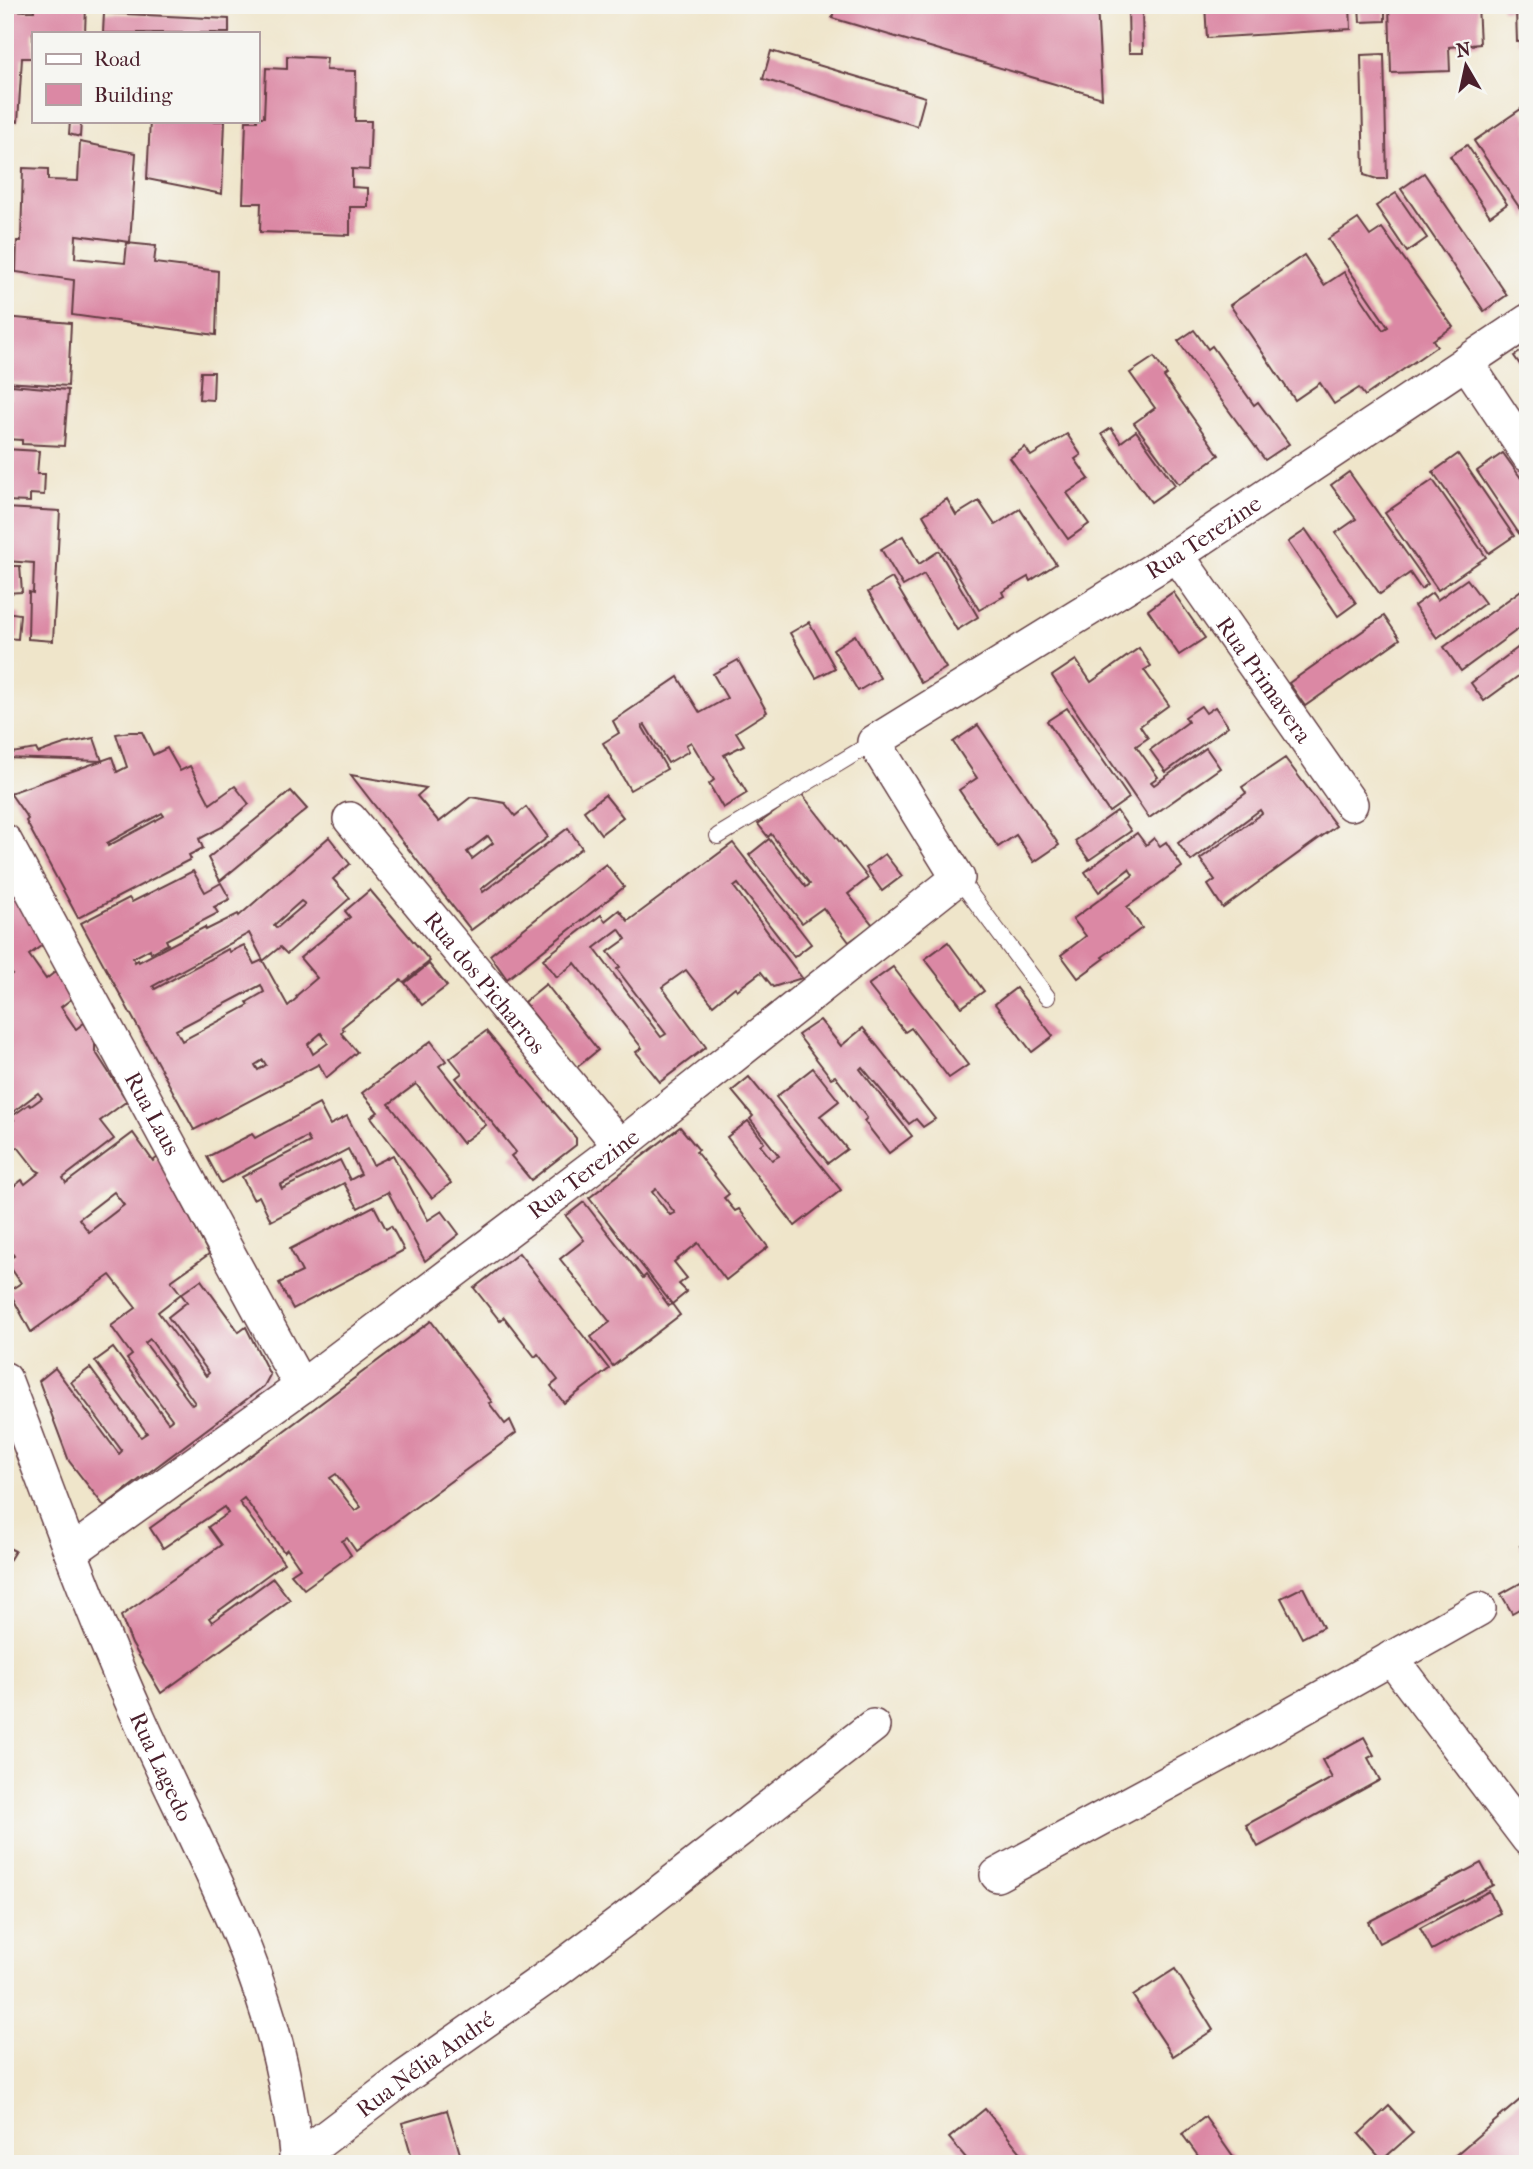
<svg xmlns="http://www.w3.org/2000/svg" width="1533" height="2169" font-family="'IM FELL French Canon',serif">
<rect width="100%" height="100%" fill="#f6f6f2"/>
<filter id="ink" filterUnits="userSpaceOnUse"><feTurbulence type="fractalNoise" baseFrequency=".0143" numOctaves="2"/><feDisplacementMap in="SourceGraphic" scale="14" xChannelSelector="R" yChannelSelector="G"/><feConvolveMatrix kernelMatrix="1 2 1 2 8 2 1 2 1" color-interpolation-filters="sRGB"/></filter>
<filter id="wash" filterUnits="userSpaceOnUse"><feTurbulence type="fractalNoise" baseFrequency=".00686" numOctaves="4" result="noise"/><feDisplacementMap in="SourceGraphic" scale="28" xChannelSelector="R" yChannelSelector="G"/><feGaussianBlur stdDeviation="1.57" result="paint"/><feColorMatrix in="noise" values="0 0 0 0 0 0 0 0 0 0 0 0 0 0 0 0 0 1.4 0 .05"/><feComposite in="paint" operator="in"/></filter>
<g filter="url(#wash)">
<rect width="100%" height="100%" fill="#efe5ca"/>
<g id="blocks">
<g fill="#db88a4" fill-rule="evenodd">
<polygon points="5,5 16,5 15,10 25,11 34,11 34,5 86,5 85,33 33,33 33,58 22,58 18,122 5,118"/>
<polygon points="836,5 887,5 894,7 895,5 1038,5 1061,12 1061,5 1097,5 1102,98 832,18"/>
<polygon points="1205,5 1350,5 1351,29 1207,38"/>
<polygon points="1359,5 1385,5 1385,21 1360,22"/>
<polygon points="1389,5 1478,5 1480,44 1449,47 1450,71 1391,73"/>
<polygon points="1501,5 1528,5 1528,41 1517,42 1516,10 1502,10"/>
<polygon points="1128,8 1142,8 1143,53 1129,53"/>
<polygon points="104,13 229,19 229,33 103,33"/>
<polygon points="771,51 925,97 917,126 763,79"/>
<polygon points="1384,54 1387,179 1377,179 1364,175 1361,55"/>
<polygon points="287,56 327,58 326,70 356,71 355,121 371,121 369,170 352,169 352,187 368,188 368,207 350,207 350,235 260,232 261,203 243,203 246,121 257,121 257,117 264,117 266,68 287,69"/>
<polygon points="1521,109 1528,119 1528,220 1474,141"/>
<polygon points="70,121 81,121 80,137 69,134"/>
<polygon points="150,121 225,121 222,194 147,179"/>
<polygon points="80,142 136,153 130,242 76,235 75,258 125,263 127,243 156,246 154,263 218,271 216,335 72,315 74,280 16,272 17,241 21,241 23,168 48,169 48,180 78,181"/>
<polygon points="1467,145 1507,204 1490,216 1450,156"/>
<polygon points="1424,173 1507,295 1484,311 1401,189"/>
<polygon points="1396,193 1427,238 1407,252 1376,206"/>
<polygon points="1358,219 1370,236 1382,228 1453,327 1433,340 1437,346 1365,396 1359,388 1334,404 1320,383 1295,400 1230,305 1304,255 1324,285 1344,272 1383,330 1388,327 1328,239"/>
<polygon points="5,317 71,323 68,386 5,382"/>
<polygon points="1194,330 1208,349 1212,346 1254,405 1258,402 1289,444 1265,460 1178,341"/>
<polygon points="1528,347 1528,376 1514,356"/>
<polygon points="1154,357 1167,375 1164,377 1219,455 1179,484 1134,423 1155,408 1130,373"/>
<polygon points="201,372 214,372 213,400 199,399"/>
<polygon points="11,385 68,390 64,446 22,444 22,440 5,439 5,399 10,399"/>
<polygon points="1111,428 1121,442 1136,431 1175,485 1151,502 1102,434"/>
<polygon points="1067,434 1081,455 1075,459 1089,479 1067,493 1089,524 1068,539 1010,458 1025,447 1031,456"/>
<polygon points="5,449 39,451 37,474 45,474 44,495 30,494 30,502 5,501"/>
<polygon points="1503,453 1528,488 1528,530 1520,535 1477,471"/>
<polygon points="1458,454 1514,536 1489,553 1433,472"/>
<polygon points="1349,472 1428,584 1421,589 1410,573 1380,594 1336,533 1356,519 1331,485"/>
<polygon points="1433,480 1486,557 1438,590 1385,513"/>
<polygon points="947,499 956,515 979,501 995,525 1020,509 1056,564 1030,581 1028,577 1002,592 1004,596 979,610 923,515"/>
<polygon points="5,508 60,511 53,641 28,639 29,592 33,593 34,563 5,561"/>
<polygon points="1306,530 1356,603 1338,616 1288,542"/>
<polygon points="903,536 919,564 939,551 978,617 957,630 924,574 903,586 881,549"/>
<polygon points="5,566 20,566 22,592 5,593"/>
<polygon points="892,578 946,668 921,683 868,592"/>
<polygon points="1467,579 1485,603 1437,638 1414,606 1432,593 1437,600"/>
<polygon points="1528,585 1528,622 1461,671 1444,647"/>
<polygon points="1173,592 1205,638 1179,655 1148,610"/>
<polygon points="5,612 20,614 18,639 5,638"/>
<polygon points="1384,616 1400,639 1305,706 1289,683"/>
<polygon points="809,622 835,668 816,678 790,633"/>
<polygon points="855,635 880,678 858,691 833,649"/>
<polygon points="1528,640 1528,669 1484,701 1471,683"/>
<polygon points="1139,648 1151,666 1144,670 1169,705 1140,726 1148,738 1136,746 1158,777 1151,782 1154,785 1206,748 1220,768 1149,818 1052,676 1076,660 1091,682"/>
<polygon points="738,660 767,712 736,732 744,745 724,755 747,793 723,808 709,784 714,780 691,742 686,745 689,751 668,763 645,725 642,726 667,769 630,790 603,743 619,733 613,721 678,677 700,713 727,698 713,674"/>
<polygon points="1201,706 1206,713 1215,707 1228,726 1166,772 1150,750 1188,722 1185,717"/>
<polygon points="1067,708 1129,798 1109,812 1047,721"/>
<polygon points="978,725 1059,845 1034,862 1016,835 998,847 959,790 977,778 953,742"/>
<path d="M130 732H142L153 755 167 748 180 771 190 766 210 804 235 786 249 804 222 827 199 839 203 848 189 855 191 859 78 918 26 821 28 819 10 793 112 757 117 772 127 767 116 734ZM162 813 164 816 108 846 107 843Z"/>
<polygon points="94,738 102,761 5,758 5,754 36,749 38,753 64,744"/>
<polygon points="1285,758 1336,826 1223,908 1208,885 1215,880 1200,859 1262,813 1260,810 1191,861 1178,843 1246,793 1242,787"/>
<path d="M351 775 426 788 417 796 439 822 471 797 505 803 515 816 526 807 548 837 481 889 483 892 568 828 582 848 471 930ZM488 836 493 843 472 859 467 852Z"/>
<polygon points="291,791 307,809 220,881 208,858"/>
<polygon points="801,793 868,878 848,894 873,925 849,942 823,908 802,923 749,855 769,839 806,887 810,884 771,834 768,837 758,824"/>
<polygon points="605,795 623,817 601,834 584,811"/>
<polygon points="1117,811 1131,831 1089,860 1075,841"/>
<polygon points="1137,833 1146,845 1154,838 1160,846 1166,842 1182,867 1127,907 1142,928 1102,957 1104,959 1078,978 1061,955 1086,936 1073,919 1133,875 1129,869 1099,892 1085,872"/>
<path d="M329 837 350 864 333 879 350 898 287 954 280 947 263 961 288 1006 297 998 296 996 317 978 300 958 350 917 345 911 370 890 430 961 404 982 401 980 342 1027 344 1030 341 1033 357 1052 326 1078 319 1064 194 1130 81 923 129 898 132 902 193 871 205 892 221 883 230 899 214 907 218 913 166 940 168 944 151 953 150 949 133 958 135 962 138 960 139 962 205 927 206 930 238 914 239 916ZM301 901 305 904 277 928 274 925ZM249 933 263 960 254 964 244 945 230 952 228 949 155 989 153 986ZM261 985 264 992 247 1002 249 1005 182 1041 176 1030ZM321 1033 328 1043 313 1054 308 1044ZM263 1060 266 1065 258 1070 255 1065Z"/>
<path d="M733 843 811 944 794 957 738 884 734 887 802 978 773 987 761 972 737 990 735 987 713 1005 686 970 662 987 706 1047 660 1082 636 1052 642 1048 575 963 557 977 543 959 601 915 605 921 619 910 628 921ZM619 929 626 939 608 952 620 967 617 969 666 1034 661 1037 594 948Z"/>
<polygon points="885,854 902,876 882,891 866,868"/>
<polygon points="606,864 624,887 507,979 490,955"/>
<path d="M5 873 45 943 29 955 46 979 59 969 74 997 61 1007 76 1029 84 1023 95 1039V1051L127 1101 100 1121 114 1139 63 1178 66 1183 133 1133 153 1161 158 1157 209 1254 171 1281 181 1294 201 1280 239 1332 246 1327 270 1375 264 1386 255 1393 104 1506 69 1461 39 1381 55 1368 119 1454 122 1451 71 1382 90 1368 141 1437 147 1433 95 1361 113 1348 168 1422 172 1419 127 1359 132 1355 111 1326 136 1308 110 1275 31 1332 9 1291 21 1283 6 1261 14 1256 7 1245 5 1246V1193L22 1180 25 1184 40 1172 36 1170 18 1147 11 1152 7 1147 5 1149V1127L14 1120 11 1117 29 1104 31 1106 42 1098 38 1093 5 1118V978L12 974 9 970 5 973ZM114 1192 124 1205 89 1232 79 1219ZM181 1294 187 1302 168 1317 209 1373 206 1376 158 1312ZM150 1339 195 1403 192 1405 145 1343Z"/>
<polygon points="948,942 984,991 962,1007 925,959"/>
<polygon points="429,964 447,986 422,1005 405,983"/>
<polygon points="893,967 968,1065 949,1078 911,1028 905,1032 868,985"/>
<polygon points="546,984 598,1050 576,1068 524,1002"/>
<polygon points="1016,988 1053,1036 1032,1052 995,1004"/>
<polygon points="820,1020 841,1046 863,1028 935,1119 923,1127 916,1119 909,1124 862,1067 860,1069 912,1136 889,1153 864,1121 867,1118 835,1076 831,1078 798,1035"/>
<polygon points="486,1031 576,1138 576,1145 531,1180 511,1156 516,1152 456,1078 462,1073 450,1058"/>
<polygon points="431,1041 446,1061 439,1066 486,1125 462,1143 416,1084 389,1104 451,1183 432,1198 371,1117 378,1112 362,1093"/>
<polygon points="813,1068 839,1101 820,1116 847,1149 828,1163 776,1097"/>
<polygon points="749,1077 841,1190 795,1226 727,1137 748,1121 764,1142 760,1145 772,1160 779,1156 750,1119 753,1116 732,1091"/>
<path d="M319 1104 330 1125 347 1116 373 1165 393 1155 428 1220 442 1211 459 1234 425 1261 388 1192 358 1208 344 1183 271 1221 259 1196 253 1199 242 1177 310 1142 307 1137 221 1183 207 1157 252 1134 255 1138ZM348 1149 361 1174 350 1180 340 1160 282 1189 280 1185Z"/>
<path d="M680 1127 699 1150 696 1152 729 1194 724 1198 735 1211 739 1209 768 1247 726 1280 698 1243 674 1262 687 1278 679 1284 687 1292 672 1304 589 1198ZM656 1189 675 1213 670 1215 652 1192Z"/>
<polygon points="584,1202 643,1278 646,1275 669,1306 672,1304 680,1315 613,1366 591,1337 610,1322 560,1259 584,1240 566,1216"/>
<polygon points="374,1206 386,1229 391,1226 404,1250 293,1309 279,1283 302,1272 290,1249"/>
<polygon points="519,1253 609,1369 564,1403 551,1386 558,1380 538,1354 535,1357 504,1317 500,1321 474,1288"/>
<path d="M431 1321 492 1402 489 1403 505 1424 510 1420 516 1433 356 1551 347 1538 342 1541 351 1555 304 1589 291 1574 300 1568 287 1549 284 1552 244 1498 239 1502 284 1563 209 1618 212 1622 273 1578 290 1600 161 1693 132 1644 121 1616 221 1545 208 1527 228 1513 224 1507 163 1548 150 1528 245 1460ZM336 1474 361 1507 355 1511 330 1478Z"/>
<polygon points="1528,1542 1528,1559 1520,1546"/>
<polygon points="5,1546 15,1551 5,1567"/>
<polygon points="1528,1579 1528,1604 1512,1613 1501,1594"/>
<polygon points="1303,1587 1323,1627 1302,1638 1281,1598"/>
<polygon points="1364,1737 1374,1755 1368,1758 1380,1780 1258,1847 1246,1825 1332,1778 1322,1760"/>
<polygon points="1481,1863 1493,1885 1379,1943 1368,1922"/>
<polygon points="1489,1891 1500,1913 1432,1950 1420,1928"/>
<polygon points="1175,1969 1213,2030 1173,2056 1133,1996"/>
<polygon points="1528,2093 1528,2164 1445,2164"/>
<polygon points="1389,2106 1413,2133 1382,2160 1359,2134"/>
<polygon points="985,2109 1027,2160 1022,2164 971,2164 949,2138"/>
<polygon points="447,2110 461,2157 435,2164 414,2164 402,2123"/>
<polygon points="1205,2117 1238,2164 1204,2164 1182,2134"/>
</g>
</g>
</g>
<g filter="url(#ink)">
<use href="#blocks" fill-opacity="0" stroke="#633d43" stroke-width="2"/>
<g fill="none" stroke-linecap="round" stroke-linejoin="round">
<defs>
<g id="service">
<polyline points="718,836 874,742"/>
<polyline points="958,878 1047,997"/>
</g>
<g id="minor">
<polyline points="1466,362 1528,455"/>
<path id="s1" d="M1177 555 1351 804"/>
<path id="s2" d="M350 819 620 1146"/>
<path id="s3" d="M5 841 301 1387"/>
<path id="s4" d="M5 1379C48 1491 88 1604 137 1714 193 1841 266 1961 288 2101 291 2121 297 2143 296 2164"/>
<path id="s5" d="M71 1552 301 1387 620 1146 958 878 874 742 1177 555 1528 321"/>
<polyline points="1391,1658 1528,1839"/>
<polyline points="997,1875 1234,1747 1479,1609"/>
<path id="s6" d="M296 2160 405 2077 556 1971 624 1920 873 1726"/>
</g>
</defs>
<use href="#service" stroke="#633d43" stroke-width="18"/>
<use href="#minor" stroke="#633d43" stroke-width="36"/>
<use href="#service" stroke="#fff" stroke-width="16"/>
<use href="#minor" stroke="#fff" stroke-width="33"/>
</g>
</g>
<g text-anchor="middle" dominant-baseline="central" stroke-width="6" stroke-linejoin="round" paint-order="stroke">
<g font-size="23" fill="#4a1f2b" stroke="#f6f6f2">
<text stroke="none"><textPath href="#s5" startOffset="1662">Rua Terezine</textPath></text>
<text stroke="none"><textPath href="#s1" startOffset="152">Rua Primavera</textPath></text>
<text stroke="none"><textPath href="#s2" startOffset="212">Rua dos Picharros</textPath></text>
<text stroke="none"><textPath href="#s3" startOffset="310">Rua Laus</textPath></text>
<text stroke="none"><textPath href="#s5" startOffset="637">Rua Terezine</textPath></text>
<text stroke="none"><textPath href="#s4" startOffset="418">Rua Lagedo</textPath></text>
<text stroke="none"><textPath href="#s6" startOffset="161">Rua Nélia André</textPath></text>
</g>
</g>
<rect width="1533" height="2169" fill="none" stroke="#f6f6f2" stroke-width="28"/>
<rect x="32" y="32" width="228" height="91" fill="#f6f6f2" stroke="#b1a0a2" stroke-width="2"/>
<rect x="46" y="54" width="35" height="10" fill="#ffffff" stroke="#b1a0a2" stroke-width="2"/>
<text x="94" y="66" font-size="21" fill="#4a1f2b">Road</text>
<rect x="46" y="84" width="35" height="21" fill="#db88a4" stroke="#b1a0a2" stroke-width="2"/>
<text x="94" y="102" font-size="21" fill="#4a1f2b">Building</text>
<g transform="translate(1466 66) rotate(351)" stroke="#f6f6f2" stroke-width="5" paint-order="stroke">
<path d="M0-5L12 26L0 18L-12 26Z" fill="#4a1f2b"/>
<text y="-10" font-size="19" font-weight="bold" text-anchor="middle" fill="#4a1f2b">N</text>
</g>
</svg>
